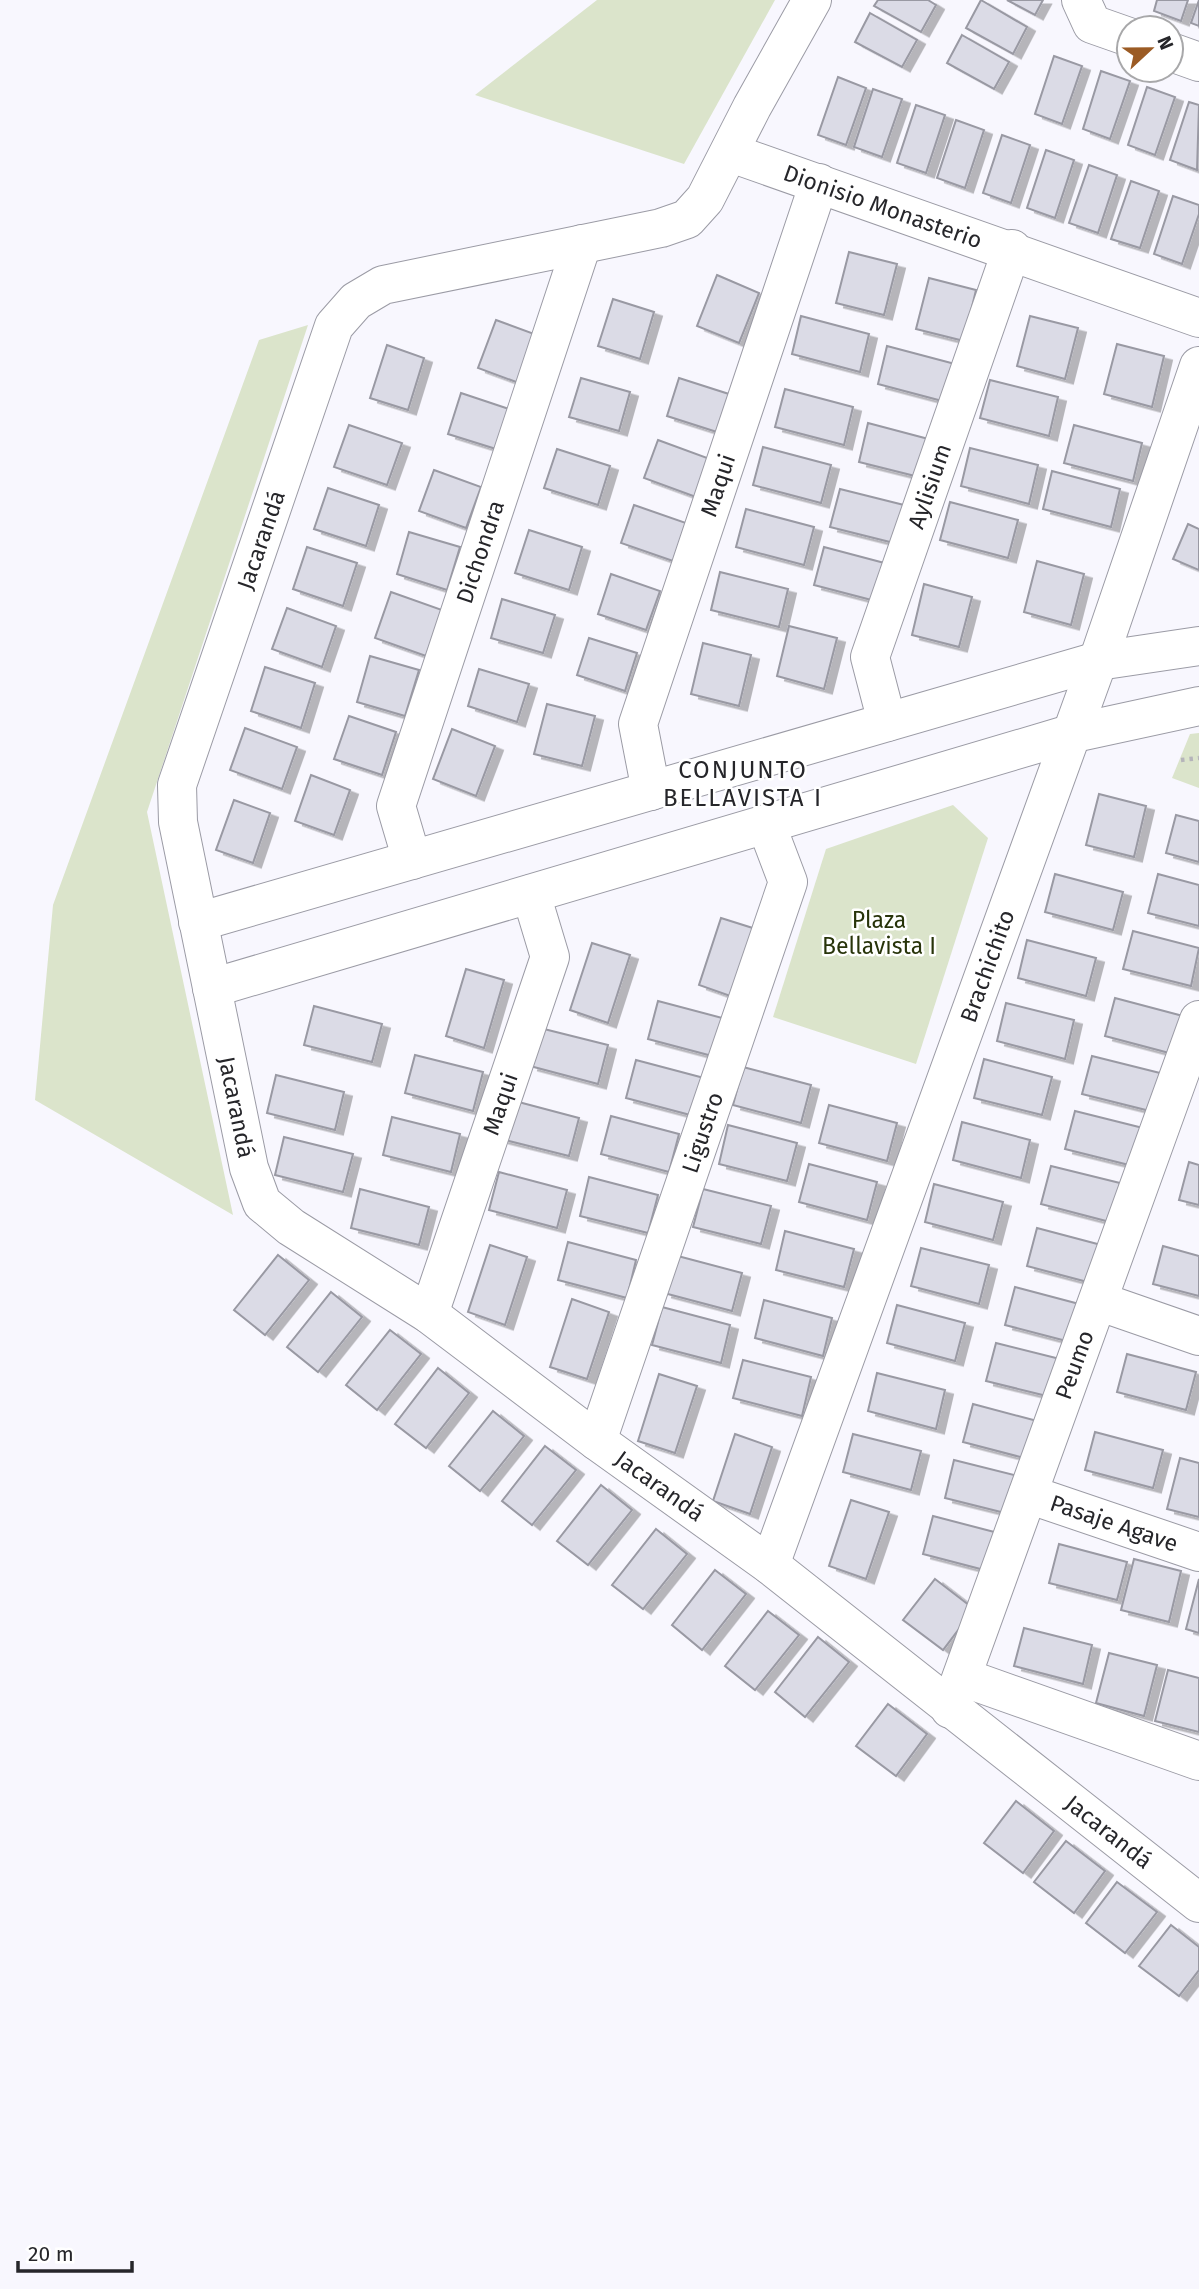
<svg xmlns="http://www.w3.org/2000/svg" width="1199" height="2289" font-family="'Fira Sans',sans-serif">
<defs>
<filter id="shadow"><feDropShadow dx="8" dy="4.5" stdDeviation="0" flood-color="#0004"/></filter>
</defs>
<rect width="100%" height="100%" fill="#f8f7fe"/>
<g fill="#dbe4cb">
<polygon points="597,0 775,0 684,164 475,95"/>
<polygon points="308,325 147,812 233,1215 35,1100 53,905 259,340"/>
<polygon points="1199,733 1199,788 1172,778 1190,734"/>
<polygon points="953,805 988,838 916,1064 773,1017 826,849"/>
</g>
<g fill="#dbdbe6" stroke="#9999a3" stroke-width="2" filter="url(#shadow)">
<polygon points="878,0 928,0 936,5 921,32 874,6"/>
<polygon points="981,0 1027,27 1013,54 966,28"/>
<polygon points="1007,0 1043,0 1035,15"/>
<polygon points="1157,0 1188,0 1181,21 1154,11"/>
<polygon points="1199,0 1199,26 1191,23"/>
<polygon points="870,13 917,40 902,67 855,42"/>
<polygon points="962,35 1009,62 994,89 947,63"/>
<polygon points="1054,56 1082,66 1062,124 1035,114"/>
<polygon points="1101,71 1130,81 1110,139 1083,129"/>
<polygon points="838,77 866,88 846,145 818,135"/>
<polygon points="1147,87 1175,97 1155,155 1128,145"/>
<polygon points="873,89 902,99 882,157 854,147"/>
<polygon points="1189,102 1199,105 1197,170 1170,160"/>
<polygon points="916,105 945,115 926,173 897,163"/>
<polygon points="956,120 984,130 965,188 937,178"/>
<polygon points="1002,135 1030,145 1011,203 983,193"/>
<polygon points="1046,150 1074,160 1055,218 1027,208"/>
<polygon points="1089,165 1117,175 1098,233 1069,223"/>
<polygon points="1131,181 1159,191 1140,248 1111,239"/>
<polygon points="1173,196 1199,205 1199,214 1182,264 1154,254"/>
<polygon points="849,252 897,264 884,315 836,303"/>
<polygon points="717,275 759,293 739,343 697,326"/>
<polygon points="929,278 976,290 964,341 916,329"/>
<polygon points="613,299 654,312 640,359 598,346"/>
<polygon points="801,316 869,334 860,372 792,354"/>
<polygon points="1030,316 1078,328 1065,379 1017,366"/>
<polygon points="496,320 537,335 519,383 478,368"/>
<polygon points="1117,344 1164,356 1152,407 1104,394"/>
<polygon points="387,345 424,358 408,410 370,398"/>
<polygon points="887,346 955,364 946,402 878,384"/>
<polygon points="581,378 630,392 619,431 569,417"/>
<polygon points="679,378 732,395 720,433 667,416"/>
<polygon points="990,380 1058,397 1049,436 980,418"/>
<polygon points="785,389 853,407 844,445 775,427"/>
<polygon points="461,393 509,409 496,449 448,434"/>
<polygon points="868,423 936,441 927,479 859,462"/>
<polygon points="349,425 402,443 387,485 334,467"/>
<polygon points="1074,425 1142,443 1133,481 1064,463"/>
<polygon points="658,440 710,459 696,497 644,478"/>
<polygon points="763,447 831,465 821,503 753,485"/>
<polygon points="970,448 1038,465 1029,504 961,486"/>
<polygon points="557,449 610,466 598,505 544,488"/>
<polygon points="434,470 481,487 466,528 419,511"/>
<polygon points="1052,471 1120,489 1111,527 1043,509"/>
<polygon points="328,488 379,505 366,546 314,529"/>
<polygon points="840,489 908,506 898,544 830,527"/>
<polygon points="950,502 1018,520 1008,558 940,540"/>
<polygon points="634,505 686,523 673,561 621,543"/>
<polygon points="746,509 814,527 804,565 736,547"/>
<polygon points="1188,524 1199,529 1199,570 1173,559"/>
<polygon points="529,530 582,547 569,590 515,573"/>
<polygon points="409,532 460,547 447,590 397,574"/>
<polygon points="307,547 357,563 343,606 293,589"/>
<polygon points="824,547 892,565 883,603 814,585"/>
<polygon points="1037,561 1084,574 1071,625 1024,612"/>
<polygon points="720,572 788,589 779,627 711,610"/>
<polygon points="611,574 660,591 646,630 598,614"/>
<polygon points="924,584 972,597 959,647 912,635"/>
<polygon points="391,592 442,610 426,656 375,638"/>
<polygon points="502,599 555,615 543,653 491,638"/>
<polygon points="287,608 336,626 322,667 272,649"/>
<polygon points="789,626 837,638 824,689 777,676"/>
<polygon points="589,638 637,653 625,691 577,675"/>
<polygon points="703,643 751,655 739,706 691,694"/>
<polygon points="370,656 419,670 405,716 357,702"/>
<polygon points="265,667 315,683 301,728 251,711"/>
<polygon points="479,669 529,684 517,722 468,706"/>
<polygon points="547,704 595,716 582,766 534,754"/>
<polygon points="349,716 396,732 382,775 334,759"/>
<polygon points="245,728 297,747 282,789 230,770"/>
<polygon points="452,729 495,746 476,796 433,779"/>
<polygon points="311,775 350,790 334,835 295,821"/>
<polygon points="1099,794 1146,806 1134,857 1086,845"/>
<polygon points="234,800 270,813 253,863 216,850"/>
<polygon points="1176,815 1199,821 1199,862 1166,853"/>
<polygon points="1055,874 1123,892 1113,930 1045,912"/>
<polygon points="1158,874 1199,885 1199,926 1148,913"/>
<polygon points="721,918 759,930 736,998 699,985"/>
<polygon points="1133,931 1199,948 1191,986 1123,969"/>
<polygon points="1027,940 1096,958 1086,996 1018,978"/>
<polygon points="592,943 630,955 608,1023 570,1010"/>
<polygon points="466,969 504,980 484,1048 446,1036"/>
<polygon points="1115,998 1183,1016 1173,1054 1105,1036"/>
<polygon points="658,1001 726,1019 716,1057 648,1039"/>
<polygon points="1006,1003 1074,1020 1065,1059 997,1041"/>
<polygon points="314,1006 382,1024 372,1062 304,1045"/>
<polygon points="540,1028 608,1045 598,1084 530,1066"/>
<polygon points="415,1055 483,1072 473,1111 405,1093"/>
<polygon points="1092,1056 1160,1073 1150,1111 1082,1094"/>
<polygon points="984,1059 1052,1077 1042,1115 974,1098"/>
<polygon points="636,1060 704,1078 694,1116 626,1098"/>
<polygon points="743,1067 811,1085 801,1123 733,1105"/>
<polygon points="276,1075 344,1092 335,1130 267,1113"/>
<polygon points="511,1100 579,1118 569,1156 501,1139"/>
<polygon points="829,1105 897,1123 887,1161 819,1143"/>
<polygon points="1075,1111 1143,1128 1133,1166 1065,1149"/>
<polygon points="611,1116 679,1134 669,1172 601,1154"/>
<polygon points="392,1117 460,1134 451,1172 383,1155"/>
<polygon points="962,1122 1030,1140 1021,1178 953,1160"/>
<polygon points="728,1125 797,1143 787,1181 719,1164"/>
<polygon points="284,1137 353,1154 343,1192 275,1175"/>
<polygon points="1189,1162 1199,1165 1199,1205 1179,1200"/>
<polygon points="809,1164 877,1182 867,1220 799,1202"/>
<polygon points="1051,1166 1120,1183 1110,1222 1041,1204"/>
<polygon points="499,1172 567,1190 557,1228 489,1210"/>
<polygon points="589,1177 658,1195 648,1233 580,1216"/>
<polygon points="934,1184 1003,1202 993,1240 925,1222"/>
<polygon points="360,1189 429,1207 419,1245 351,1228"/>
<polygon points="703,1189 771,1206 761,1244 693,1227"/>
<polygon points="1037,1228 1105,1246 1095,1284 1027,1266"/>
<polygon points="785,1231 854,1249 844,1287 776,1270"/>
<polygon points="568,1242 636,1260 627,1298 558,1280"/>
<polygon points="490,1245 527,1257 505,1325 468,1312"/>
<polygon points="1163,1246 1199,1256 1199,1296 1153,1284"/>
<polygon points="921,1248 989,1265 979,1304 911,1286"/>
<polygon points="278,1255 309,1280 265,1335 234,1310"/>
<polygon points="674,1255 742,1273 732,1311 664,1293"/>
<polygon points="1015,1287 1083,1305 1074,1343 1005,1325"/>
<polygon points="331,1292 362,1317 318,1372 287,1347"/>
<polygon points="572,1299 609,1312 587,1379 550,1367"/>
<polygon points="764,1300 832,1318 823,1356 755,1338"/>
<polygon points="897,1305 965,1323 955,1361 887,1343"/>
<polygon points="662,1307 730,1325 721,1363 652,1345"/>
<polygon points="390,1330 421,1354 377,1410 346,1385"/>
<polygon points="996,1343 1064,1360 1055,1398 986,1381"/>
<polygon points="1127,1354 1196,1372 1186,1410 1117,1392"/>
<polygon points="743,1360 811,1377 802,1416 733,1398"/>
<polygon points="438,1368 469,1393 426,1448 395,1424"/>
<polygon points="877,1373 945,1390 936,1429 868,1411"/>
<polygon points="659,1374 697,1386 675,1453 638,1441"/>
<polygon points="973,1404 1041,1422 1032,1460 963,1442"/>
<polygon points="493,1411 524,1436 480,1491 449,1466"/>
<polygon points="1095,1432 1163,1450 1153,1488 1085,1470"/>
<polygon points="735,1434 772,1447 750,1514 713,1501"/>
<polygon points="853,1434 921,1451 911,1490 843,1472"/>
<polygon points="545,1446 576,1470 532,1525 502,1501"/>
<polygon points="1180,1458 1199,1463 1199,1517 1167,1509"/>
<polygon points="954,1460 1022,1477 1013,1515 945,1498"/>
<polygon points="601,1485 632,1510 588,1565 557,1541"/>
<polygon points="851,1500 889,1512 866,1579 829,1566"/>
<polygon points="933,1516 1002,1534 992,1572 923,1554"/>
<polygon points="656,1529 687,1554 643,1609 612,1585"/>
<polygon points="1059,1544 1127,1562 1117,1600 1049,1583"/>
<polygon points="1134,1559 1181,1571 1169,1622 1121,1610"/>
<polygon points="715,1570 746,1594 702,1650 672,1625"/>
<polygon points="935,1579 974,1609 943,1650 903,1620"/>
<polygon points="1199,1579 1199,1633 1186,1629"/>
<polygon points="768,1611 799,1635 755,1690 725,1666"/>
<polygon points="1024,1628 1092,1645 1083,1684 1014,1666"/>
<polygon points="818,1637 849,1662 805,1717 775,1692"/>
<polygon points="1109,1653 1157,1665 1144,1716 1096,1703"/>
<polygon points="1168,1670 1199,1678 1199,1732 1155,1721"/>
<polygon points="888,1704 927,1734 896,1776 856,1746"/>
<polygon points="1016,1801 1054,1831 1023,1873 984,1843"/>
<polygon points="1066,1841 1105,1871 1074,1913 1034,1882"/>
<polygon points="1117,1882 1157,1912 1125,1953 1086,1923"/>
<polygon points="1171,1925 1199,1947 1199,1970 1179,1996 1139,1966"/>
</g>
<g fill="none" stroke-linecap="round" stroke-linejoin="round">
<defs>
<g id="minor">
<path id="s1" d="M812 0 752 107 705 199 687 219 661 228 383 285 356 301 334 326 177 785 178 822 249 1168 262 1203 291 1227 429 1314 597 1441 770 1565 1199 1903"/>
<polyline points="1081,0 1092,24 1129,37"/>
<polyline points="1171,52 1199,62"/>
<path id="s2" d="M731 153 1199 318"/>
<path id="s3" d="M887 722 870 657 1012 249"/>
<path id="s4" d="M651 791 638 724 819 183"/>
<path id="s5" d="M412 860 396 806 582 244"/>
<polyline points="198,922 1098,661 1199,646"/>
<polyline points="212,988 1070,734 1199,706"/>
<polyline points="1098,1301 1199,1336"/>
<path id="s6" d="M429 1314 550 957 531 894"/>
<path id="s7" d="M597 1441 788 882 766 824"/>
<path id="s8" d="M1028 1494 1199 1552"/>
<path id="s9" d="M770 1565 1098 661 1199 366"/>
<polyline points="962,1677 1199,1761"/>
<path id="s10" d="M950 1709 1199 1020"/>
</g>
</defs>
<use href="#minor" stroke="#9b9ba5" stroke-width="40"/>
<polyline stroke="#b5b4ba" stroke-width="4.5" stroke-dasharray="3.5 5" stroke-linecap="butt" points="1181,760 1199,758"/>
<use href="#minor" stroke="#fff" stroke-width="38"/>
</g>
<g text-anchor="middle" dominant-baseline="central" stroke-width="5" stroke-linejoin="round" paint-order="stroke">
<g font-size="23" fill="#26262a" stroke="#fff">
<text stroke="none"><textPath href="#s2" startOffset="161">Dionisio Monasterio</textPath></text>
<text stroke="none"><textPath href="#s3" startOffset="248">Aylisium</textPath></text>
<text stroke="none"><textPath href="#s4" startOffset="320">Maqui</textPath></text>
<text transform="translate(261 540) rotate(-71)">Jacarandá</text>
<text stroke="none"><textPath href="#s5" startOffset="324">Dichondra</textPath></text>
<text stroke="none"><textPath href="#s9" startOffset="637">Brachichito</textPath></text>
<text stroke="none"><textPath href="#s6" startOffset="222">Maqui</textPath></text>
<text stroke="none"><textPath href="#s1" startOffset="1442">Jacarandá</textPath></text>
<text stroke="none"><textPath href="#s7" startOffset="326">Ligustro</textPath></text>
<text stroke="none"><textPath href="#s10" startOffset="366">Peumo</textPath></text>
<text stroke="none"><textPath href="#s1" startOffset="2030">Jacarandá</textPath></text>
<text stroke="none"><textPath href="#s8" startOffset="91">Pasaje Agave</textPath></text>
<text stroke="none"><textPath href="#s1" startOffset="2597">Jacarandá</textPath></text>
</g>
<g font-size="23" fill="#28340a" stroke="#fff">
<text x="879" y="920">Plaza<tspan x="879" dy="26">Bellavista I</tspan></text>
</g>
<g font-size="24" letter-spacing="2" fill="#26262a" stroke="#fff">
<text x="743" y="770">CONJUNTO<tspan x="743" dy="28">BELLAVISTA I</tspan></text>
</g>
</g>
<g transform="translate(1150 49) rotate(68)"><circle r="33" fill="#ffffff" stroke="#a8a8aa" stroke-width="2"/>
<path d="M0-5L12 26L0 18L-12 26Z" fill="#9b5b24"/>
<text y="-10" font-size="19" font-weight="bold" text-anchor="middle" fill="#26262a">N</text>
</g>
<path d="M18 2261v10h114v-10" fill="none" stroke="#26262a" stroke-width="3.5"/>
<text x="28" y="2261" font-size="21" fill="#26262a" stroke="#ffffff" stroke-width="5" paint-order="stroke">20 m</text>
</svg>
